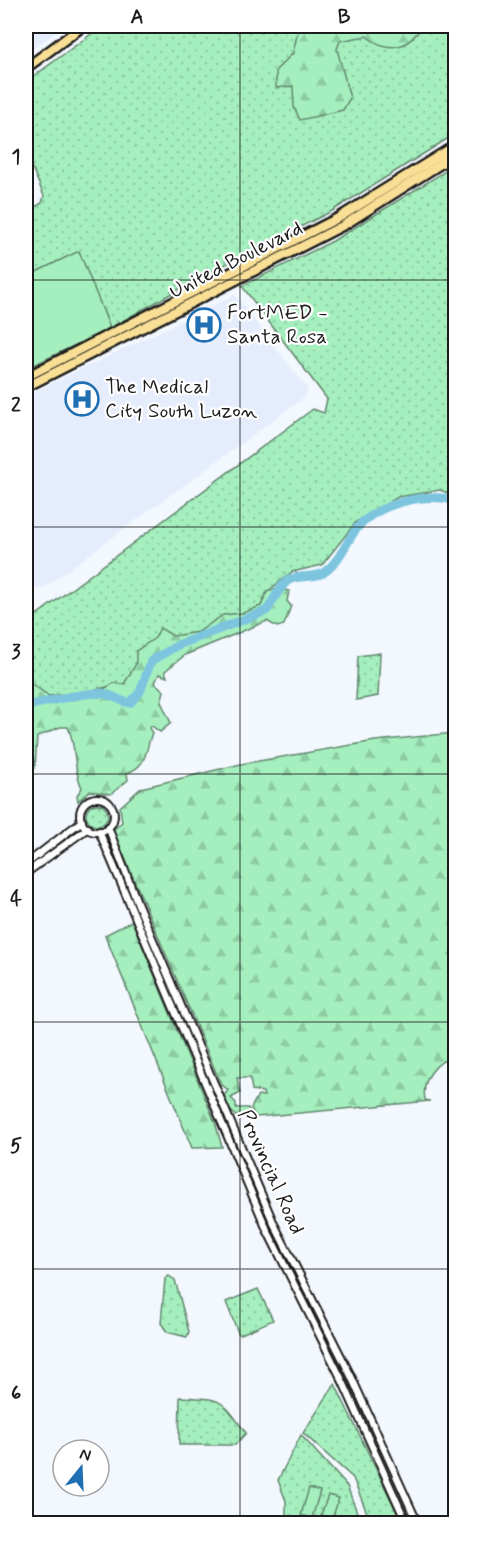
<svg xmlns="http://www.w3.org/2000/svg" width="481" height="1549" font-family="Mynerve,sans-serif">
<defs>
<pattern id="green-dots" width="8" height="8" patternUnits="userSpaceOnUse" patternTransform="scale(1.5)"><rect width="8" height="8" fill="#a5efbe"/><path d="M2 2h.1M6 6h.1" fill="none" stroke="#8dcca3" stroke-width="1.8" stroke-linecap="round"/></pattern>
<pattern id="forest-firs" width="22" height="20" patternUnits="userSpaceOnUse" patternTransform="scale(1.5)"><rect width="22" height="20" fill="#a5efbe"/><path d="M5 1l3.5 6h-7zM16 11l3.5 6h-7z" fill="#8dcca3"/></pattern>
</defs>
<rect width="100%" height="100%" fill="#f3f7fe"/>
<filter id="ink" filterUnits="userSpaceOnUse"><feTurbulence type="fractalNoise" baseFrequency=".0167" numOctaves="2"/><feDisplacementMap in="SourceGraphic" scale="12" xChannelSelector="R" yChannelSelector="G"/><feConvolveMatrix kernelMatrix="1 2 1 2 8 2 1 2 1" color-interpolation-filters="sRGB"/></filter>
<g filter="url(#ink)">
<g fill="#e5edfd">
<polygon points="26,26 64,26 26,54"/>
<polygon points="235,295 307,388 306,396 42,589 27,586 26,396"/>
</g>
<g fill="url(#green-dots)" stroke="#60866d" stroke-width="1.5">
<polygon points="102,26 455,26 455,134 332,211 206,274 110,328 78,252 26,277 26,212 42,203 44,196 33,170 26,161 26,82"/>
<polygon points="455,165 455,496 440,490 398,497 356,522 322,565 292,572 267,592 261,606 150,654 126,698 107,687 26,703 26,623 313,409 324,413 327,399 242,286 333,241"/>
<polygon points="380,653 378,696 356,700 358,656"/>
<circle cx="97" cy="815" r="11"/>
<polygon points="169,1276 175,1280 189,1332 187,1337 167,1332 161,1323 165,1279"/>
<polygon points="258,1289 273,1320 239,1335 226,1302"/>
<polygon points="335,1384 402,1523 371,1523 353,1478 303,1433"/>
<path d="M180 1397C225 1399 220 1398 246 1433L235 1445H179Z"/>
<polygon points="301,1435 347,1486 361,1523 286,1523 286,1501 278,1480"/>
</g>
<g fill="url(#forest-firs)" stroke="#60866d" stroke-width="1.5">
<path d="M299 26H422C407 50 388 53 366 36L340 41 337 49 350 98 343 110 300 120 294 107 293 86 276 88V70L293 53Z"/>
<path d="M277 588 289 591 287 601 291 606 284 625 277 627 267 621 185 655 165 671 167 677 159 674 155 683 164 691 161 702 171 723 160 732 152 726 149 728 152 733C145 750 148 766 127 773L128 780 111 794 90 791 78 801 77 795 82 788C72 766 77 747 68 727H60L37 737 35 767 26 786V680L49 696 102 690 114 683 124 684 136 664V651L155 638 160 628 173 636 198 632 223 615 243 613 261 606 267 592Z"/>
<path d="M455 733V1056C436 1061 421 1079 425 1100L430 1101 256 1117 251 1108 258 1095 264 1096 263 1092 252 1090 250 1078H237L240 1093 231 1098 236 1103V1108H248L252 1114 237 1117 229 1109 224 1096 228 1090 221 1084 113 830 122 822 120 807 141 788 241 764 375 741Z"/>
<polygon points="132,921 215,1122 222,1147 192,1148 105,935"/>
</g>
<g fill="#a5efbe" stroke="#60866d" stroke-width="1.5">
<polygon points="79,251 110,328 26,369 26,277"/>
<polygon points="309,1488 320,1491 312,1518 301,1515"/>
<polygon points="328,1495 339,1498 332,1519 321,1515"/>
</g>
<g fill="none" stroke-linecap="round" stroke-linejoin="round">
<path stroke="#7dc5de" stroke-width="9" d="M26 711 31 705C53 701 78 693 100 693 113 694 119 702 130 703L140 692 151 661 178 645 266 611C274 602 280 583 291 579 301 575 314 578 323 573 339 563 346 542 357 528 377 504 426 491 456 501"/>
<defs>
<g id="minor">
<circle cx="97" cy="815" r="17"/>
<polyline points="108,827 139,907 274,1224 351,1376 418,1524"/>
<polyline points="99,831 267,1230 343,1382 407,1524"/>
<polyline points="26,864 82,821"/>
<polyline points="26,873 88,828"/>
</g>
<g id="major">
<polyline points="26,68 83,26"/>
<polyline points="26,377 340,217 456,145"/>
<polyline points="26,387 344,225 456,154"/>
</g>
</defs>
<use href="#minor" stroke="#1c1c1c" stroke-width="10"/>
<use href="#major" stroke="#1c1c1c" stroke-width="13"/>
<use href="#minor" stroke="#fff" stroke-width="6"/>
<use href="#major" stroke="#f9df96" stroke-width="8"/>
</g>
</g>
<path fill="none" stroke="#1c1c1c" stroke-width="1.5" stroke-opacity="0.55" d="M240 26V1524M26 280H456M26 527H456M26 774H456M26 1022H456M26 1269H456"/>
<defs>
<symbol id="hospital-ring" viewBox="-11 -11 22 22"><circle r="9.5" fill="#fff" stroke="#1f6fb2" stroke-width="1.5"/><path d="M-5-5h3v3.5h4V-5h3V5h-3V1.5h-4V5h-3Z" fill="#1f6fb2"/></symbol>
</defs>
<g fill-rule="evenodd">
<use href="#hospital-ring" x="185" y="306" width="38" height="38"/>
<use href="#hospital-ring" x="63" y="380" width="38" height="38"/>
</g>
<g text-anchor="middle" dominant-baseline="central" stroke-width="4.5" stroke-linejoin="round" paint-order="stroke">
<g font-size="21" fill="#1c1c1c" stroke="#fff">
<text transform="translate(236 260) rotate(-27)">United Boulevard</text>
<text transform="translate(271 1172) rotate(66)">Provincial Road</text>
</g>
<g font-size="21" fill="#1c1c1c" stroke="#fff" text-anchor="start">
<text x="227" y="313">FortMED -<tspan x="227" dy="24">Santa Rosa</tspan></text>
<text x="105" y="387">The Medical<tspan x="105" dy="24">City South Luzon</tspan></text>
</g>
</g>
<rect width="481" height="1549" fill="none" stroke="#fff" stroke-width="66"/>
<g transform="translate(81 1468) rotate(18)"><circle r="28" fill="#ffffff" stroke="#a4a4a4" stroke-width="1.5"/>
<path d="M0-4.5L10 22L0 15L-10 22Z" fill="#1f6fb2"/>
<text y="-9" font-size="16" font-weight="bold" text-anchor="middle" fill="#1c1c1c">N</text>
</g>
<rect x="33" y="33" width="415" height="1483" fill="none" stroke="#1c1c1c" stroke-width="2"/>
<g font-size="20" text-anchor="middle" font-weight="bold" fill="#1c1c1c">
<text x="137" y="23">A</text>
<text x="344" y="23">B</text>
<text x="16" y="163">1</text>
<text x="16" y="411">2</text>
<text x="16" y="658">3</text>
<text x="16" y="905">4</text>
<text x="16" y="1152">5</text>
<text x="16" y="1399">6</text>
</g>
</svg>
